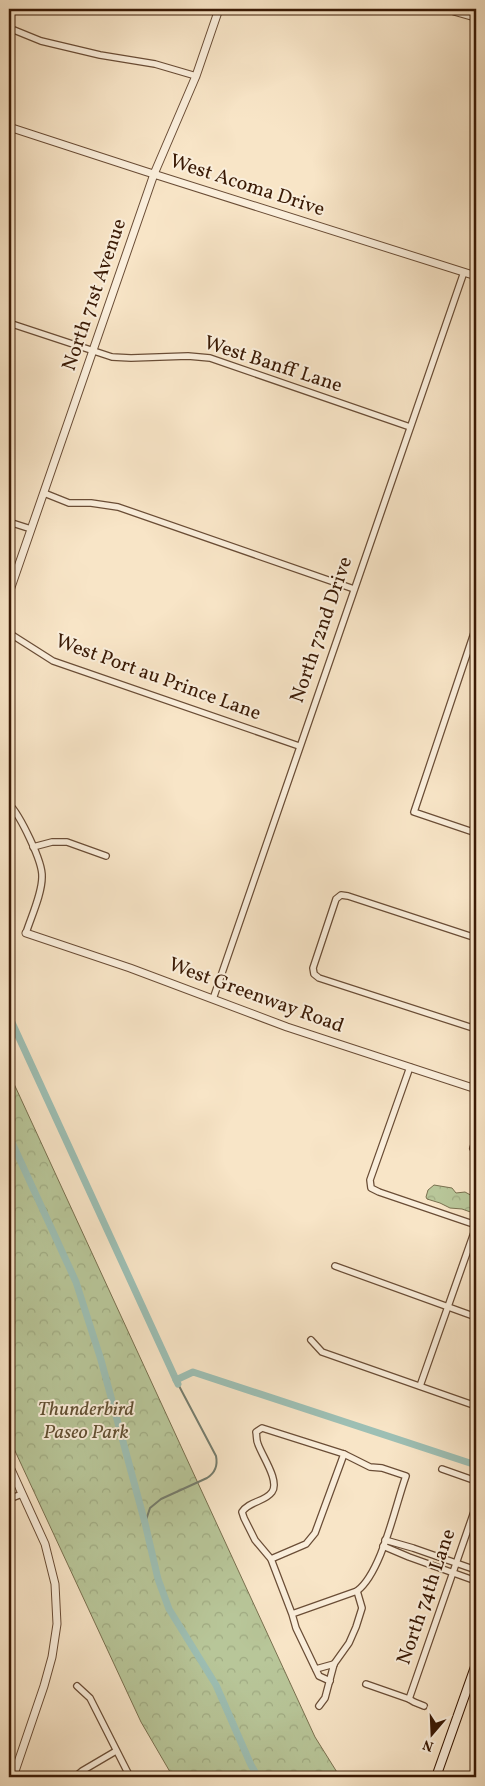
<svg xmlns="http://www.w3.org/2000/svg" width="485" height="1786" font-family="Vollkorn,serif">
<defs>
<pattern id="park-crowns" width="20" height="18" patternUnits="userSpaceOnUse" patternTransform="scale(1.25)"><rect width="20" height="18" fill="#b8c699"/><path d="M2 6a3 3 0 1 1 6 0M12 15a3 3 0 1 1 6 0" fill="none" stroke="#9faa82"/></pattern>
</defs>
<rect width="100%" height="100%" fill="#f8e5c7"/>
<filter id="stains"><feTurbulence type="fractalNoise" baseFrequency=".004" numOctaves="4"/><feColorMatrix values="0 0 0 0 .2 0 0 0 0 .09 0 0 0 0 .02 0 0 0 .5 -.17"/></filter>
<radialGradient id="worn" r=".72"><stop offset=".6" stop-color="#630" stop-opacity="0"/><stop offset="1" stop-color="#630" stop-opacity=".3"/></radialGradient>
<g fill="url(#park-crowns)" stroke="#79704f">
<polygon points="9,1073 315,1737 340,1777 173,1777 141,1722 9,1438"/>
<polygon points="434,1185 452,1188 456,1193 465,1192 476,1198 476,1214 462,1209 450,1208 440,1203 427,1199 426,1197 428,1190"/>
</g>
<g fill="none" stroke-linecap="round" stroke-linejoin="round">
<path stroke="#757d6e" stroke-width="2" d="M145 1523 150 1508 161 1499 207 1478C215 1473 218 1466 216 1456L178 1384"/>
<g stroke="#9dbfb4" stroke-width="7">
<polyline points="9,1016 178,1384"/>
<polyline points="9,1136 76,1282 101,1360 145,1523 158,1579 169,1609 216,1685 251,1765 258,1777"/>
<polyline points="176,1380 193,1372 476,1465"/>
</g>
<defs>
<g id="minor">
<polyline points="455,12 476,18"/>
<polyline points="9,28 41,41 100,55 155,64 196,76"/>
<polyline points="9,323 112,357 131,358 188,356 210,358 410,427"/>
<polyline points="44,493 69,503 91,503 118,507 354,589"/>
<polyline points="9,522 31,529"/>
<polyline points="476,627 414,812 476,833"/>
<polyline points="9,633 53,661 299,746"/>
<path d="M9 804C20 815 43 862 42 877 42 894 31 917 26 933"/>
<polyline points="33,847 52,842 67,842 106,856"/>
<polyline points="476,938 348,896 341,895 336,899 313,968 314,974 319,978 476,1029"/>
<polyline points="213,999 464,272"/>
<polyline points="410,1067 370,1180 371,1188 379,1192 476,1225"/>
<polyline points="476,1139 473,1148 476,1149"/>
<polyline points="335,1266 476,1317"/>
<polyline points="311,1340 322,1352 476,1406"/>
<polyline points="420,1386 476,1227"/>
<polyline points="442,1469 476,1481"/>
<polyline points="9,1499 22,1494"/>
<polyline points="385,1540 413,1548 476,1570"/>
<polyline points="383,1546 409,1557 476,1581"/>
<polyline points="271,1559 306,1544 315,1533 344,1454"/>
<path d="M292 1614 357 1591C382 1572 395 1506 406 1476L382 1468 370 1467 344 1454 262 1428 256 1432C257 1436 256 1440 258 1444 262 1456 280 1481 272 1492 265 1502 249 1501 242 1512L244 1518 255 1540 271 1559 292 1614 296 1628 319 1676 330 1681"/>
<polyline points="316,1669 334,1664"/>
<polyline points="366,1684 409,1699 414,1702 424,1706"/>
<polyline points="77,1686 90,1698 130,1777"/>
<polyline points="409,1699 476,1506"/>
<polyline points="319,1706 325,1698 334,1664 349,1643 356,1627 362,1608 357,1591"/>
<polyline points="75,1777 82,1771 116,1751"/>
</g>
<g id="tertiary">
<polyline points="9,127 144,171 476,276"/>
<polyline points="9,593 154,174 196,76 219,9"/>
<polyline points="26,933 130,968 287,1027 476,1089"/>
<polyline points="9,1465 45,1544 55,1584 57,1624 52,1657 44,1686 13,1777"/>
</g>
<polyline id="secondary" points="436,1777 476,1664"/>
</defs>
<use href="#minor" stroke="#6a4d36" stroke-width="8"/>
<use href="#tertiary" stroke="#6a4d36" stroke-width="9"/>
<use href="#secondary" stroke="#3a1a05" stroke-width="10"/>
<use href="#minor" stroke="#faeedb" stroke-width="5.5"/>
<use href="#tertiary" stroke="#faeedb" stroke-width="7"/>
<use href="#secondary" stroke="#faeedb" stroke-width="8"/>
</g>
<g text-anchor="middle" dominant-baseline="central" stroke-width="4" stroke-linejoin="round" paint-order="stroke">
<g font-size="20" fill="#3a1a05" stroke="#faeedb">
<text transform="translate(247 186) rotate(18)">West Acoma Drive</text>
<text transform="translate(95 295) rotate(-71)">North 71st Avenue</text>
<text transform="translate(273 365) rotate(18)">West Banff Lane</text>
<text transform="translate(322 630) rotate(-71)">North 72nd Drive</text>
<text transform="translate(158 678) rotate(20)">West Port au Prince Lane</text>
<text transform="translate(256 996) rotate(20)">West Greenway Road</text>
<text transform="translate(427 1597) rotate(-71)">North 74th Lane</text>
</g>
<g font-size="20" font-style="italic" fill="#604e31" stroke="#faeedb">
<text x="86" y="1410">Thunderbird<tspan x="86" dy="23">Paseo Park</tspan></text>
</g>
</g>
<rect width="485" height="1786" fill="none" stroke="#f8e5c7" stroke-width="30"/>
<rect x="10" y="10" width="465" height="1766" fill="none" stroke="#3a1a05" stroke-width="2.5"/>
<rect x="15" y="15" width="455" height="1756" fill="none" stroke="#3a1a05"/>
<g transform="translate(432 1734) rotate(199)" stroke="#faeedb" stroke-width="4" paint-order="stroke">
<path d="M0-4L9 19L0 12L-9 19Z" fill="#3a1a05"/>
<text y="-8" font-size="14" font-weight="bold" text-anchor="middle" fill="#3a1a05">N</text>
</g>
<rect width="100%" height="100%" filter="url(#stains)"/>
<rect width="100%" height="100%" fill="url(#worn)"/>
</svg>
